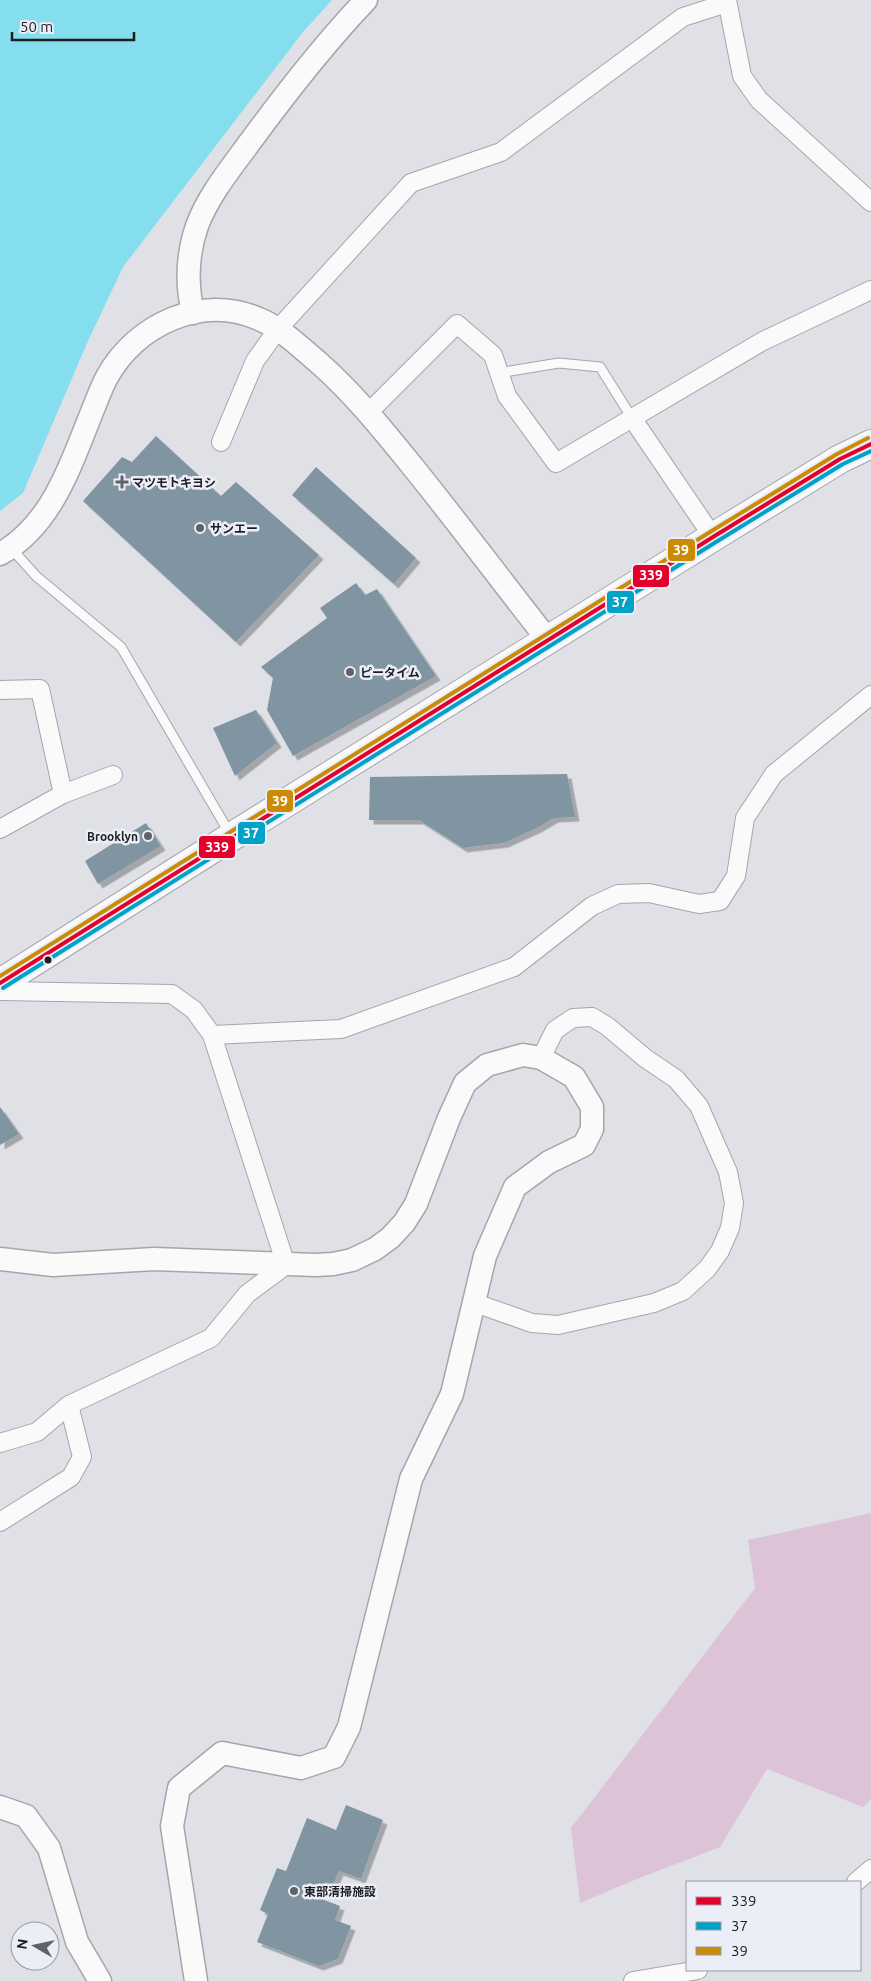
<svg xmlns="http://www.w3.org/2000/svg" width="871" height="1981" font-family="Ubuntu,'Noto Sans JP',sans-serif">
<defs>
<filter id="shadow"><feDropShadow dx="4.5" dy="4.5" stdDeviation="0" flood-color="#0004"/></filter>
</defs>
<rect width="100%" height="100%" fill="#e0e1e6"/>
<polygon fill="#dcc3d8" points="871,1513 871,1799 863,1807 767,1769 720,1847 637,1879 580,1903 571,1828 755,1588 748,1540"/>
<polygon fill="#84deee" points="0,0 332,0 303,32 123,267 88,341 23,493 0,511"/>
<g fill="#8095a1" filter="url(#shadow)">
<polygon points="156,436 221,496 236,482 319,555 236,642 83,501 122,457 132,462"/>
<polygon points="316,467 416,558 394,584 292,495"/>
<polygon points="356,583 365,595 377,589 436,676 293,756 267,710 273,678 261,667 327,618 320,608"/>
<polygon points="256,710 277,743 235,776 213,728"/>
<polygon points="567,774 575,817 554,818 537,828 504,843 463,848 419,820 369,820 370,777"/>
<polygon points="146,823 161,846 98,884 85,861"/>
<polygon points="0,1107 19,1134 0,1145"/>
<polygon points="346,1805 383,1820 361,1879 339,1871 333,1885 325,1882 319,1898 340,1906 335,1920 351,1926 338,1959 319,1966 257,1942 268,1914 260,1910 277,1868 286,1871 307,1818 336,1830"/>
</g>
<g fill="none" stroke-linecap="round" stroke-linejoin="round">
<defs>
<g id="service">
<polyline points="498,373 559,363 600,367 632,418"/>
<polyline points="11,548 36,576 121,647 230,834"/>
</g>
<g id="minor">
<polyline points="727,0 742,76 759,100 871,202"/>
<polyline points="369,412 457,324 493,355 507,396 556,463 763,341 871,290"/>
<polyline points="632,418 713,537"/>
<polyline points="221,442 255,361 278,329 411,183 501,152 683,17 727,3"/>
<polyline points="0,690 40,689 63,794 0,829"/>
<polyline points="63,794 113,775"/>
<polyline points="0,991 172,994 194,1010 212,1035 286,1265 247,1294 211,1338 69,1405 37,1432 0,1443"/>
<polyline points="212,1035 341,1029 514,967 592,906 618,894 649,893 699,904 720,901 736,876 745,818 774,774 871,695"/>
<polyline points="475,1303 532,1323 558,1325 654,1303 683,1291 707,1269 720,1251 730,1228 734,1203 728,1172 699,1106 676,1079 645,1058 607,1026 592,1017 573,1018 555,1030 541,1058"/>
<polyline points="0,1522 71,1477 82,1457 69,1405"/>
<polyline points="856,1882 871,1869"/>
<polyline points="633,1981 698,1970"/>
</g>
<g id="tertiary">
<path d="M193 313C186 283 187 255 197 226 208 196 231 168 250 142 286 93 324 44 366 0"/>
<path d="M0 554C54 524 72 460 94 407 98 397 102 386 107 377 136 324 202 294 259 319 281 328 300 347 319 363 354 394 383 430 413 467 459 524 503 583 548 640"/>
<polyline points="0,1259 53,1265 154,1259 315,1265 333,1264 352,1260 375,1249 390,1238 404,1223 416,1204 449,1118 465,1083 487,1065 523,1055 541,1058 574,1077 592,1107 592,1129 584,1145 549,1162 515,1187 485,1256 452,1394 411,1479 349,1727 334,1757 301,1768 222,1753 179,1788 172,1826 196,1981"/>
<polyline points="0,1807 26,1816 49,1848 77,1942 100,1981"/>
</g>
<polyline id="trunk" points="0,983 231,837 713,537 840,459 871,444"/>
</defs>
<use href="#service" stroke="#a5a6aa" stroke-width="11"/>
<use href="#minor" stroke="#a5a6aa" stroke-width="20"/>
<use href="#tertiary" stroke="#a5a6aa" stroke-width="25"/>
<use href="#trunk" stroke="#a5a6aa" stroke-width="30"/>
<use href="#service" stroke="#fafafb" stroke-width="9"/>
<use href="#minor" stroke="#fafafb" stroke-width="18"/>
<use href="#tertiary" stroke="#fafafb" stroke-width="22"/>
<use href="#trunk" stroke="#fafafb" stroke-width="28"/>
<defs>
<polyline id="bus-1" points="0,983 713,537 840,459 871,444"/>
<polyline id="bus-2" points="3,988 716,542 843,464 871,451"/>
<polyline id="bus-3" points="0,976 710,532 837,454 868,438"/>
</defs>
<use href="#bus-1" stroke="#ebedf7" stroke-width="8"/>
<use href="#bus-2" stroke="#ebedf7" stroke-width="8"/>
<use href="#bus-3" stroke="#ebedf7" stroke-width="8"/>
<use href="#bus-1" stroke="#e4002b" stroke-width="4"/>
<use href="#bus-2" stroke="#01a2c5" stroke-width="4"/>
<use href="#bus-3" stroke="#cb8b07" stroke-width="4"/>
</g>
<g fill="#616266" stroke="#ebedf7" stroke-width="2">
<path d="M119.5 474.5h5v5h5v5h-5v5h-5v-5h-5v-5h5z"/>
<circle cx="200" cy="528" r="5"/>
<circle cx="350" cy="672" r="5"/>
<circle cx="148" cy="836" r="5"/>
<circle cx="294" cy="1891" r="5"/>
</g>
<circle fill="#1d1e21" stroke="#ebedf7" stroke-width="2" cx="48" cy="960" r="4.5"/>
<g text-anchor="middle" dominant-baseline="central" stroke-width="5" stroke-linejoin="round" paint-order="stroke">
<g font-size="12" font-weight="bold" fill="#1d1e21" stroke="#ebedf7" text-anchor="start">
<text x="132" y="482">マツモトキヨシ</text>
<text x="210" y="528">サンエー</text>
<text x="360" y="672">ピータイム</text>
<text x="138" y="836" text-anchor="end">Brooklyn</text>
<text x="304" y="1891">東部清掃施設</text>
</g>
</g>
<g stroke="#ebedf7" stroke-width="2">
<rect x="667" y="538" width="29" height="24" rx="5" fill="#cb8b07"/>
<rect x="632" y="564" width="38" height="24" rx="5" fill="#e4002b"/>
<rect x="606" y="590" width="29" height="24" rx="5" fill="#01a2c5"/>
<rect x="266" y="789" width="28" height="24" rx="5" fill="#cb8b07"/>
<rect x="237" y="821" width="29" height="24" rx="5" fill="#01a2c5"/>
<rect x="198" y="835" width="38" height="24" rx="5" fill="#e4002b"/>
</g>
<g font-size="14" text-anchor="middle" font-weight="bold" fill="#fff">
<text x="681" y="555">39</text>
<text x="651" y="580">339</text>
<text x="620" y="607">37</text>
<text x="280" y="806">39</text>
<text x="251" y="838">37</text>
<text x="217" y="852">339</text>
</g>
<rect x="686" y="1881" width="175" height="90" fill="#ebedf7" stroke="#999aa1"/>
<rect x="696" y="1897" width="25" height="8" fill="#e4002b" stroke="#999aa1"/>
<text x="731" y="1906" font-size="15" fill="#1d1e21">339</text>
<rect x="696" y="1922" width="25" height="8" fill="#01a2c5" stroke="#999aa1"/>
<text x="731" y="1931" font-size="15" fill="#1d1e21">37</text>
<rect x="696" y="1947" width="25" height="8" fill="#cb8b07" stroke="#999aa1"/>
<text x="731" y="1956" font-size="15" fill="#1d1e21">39</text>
<g transform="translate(35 1946) rotate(279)"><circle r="24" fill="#ebedf7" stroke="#999aa1"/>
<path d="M0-4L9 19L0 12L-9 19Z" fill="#616266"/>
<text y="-8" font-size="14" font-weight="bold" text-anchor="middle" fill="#1d1e21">N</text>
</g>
<path d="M12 32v8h122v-8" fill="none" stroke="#1d1e21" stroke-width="2.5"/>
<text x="20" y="32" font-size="15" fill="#1d1e21" stroke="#ebedf7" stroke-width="4" paint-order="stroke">50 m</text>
</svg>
